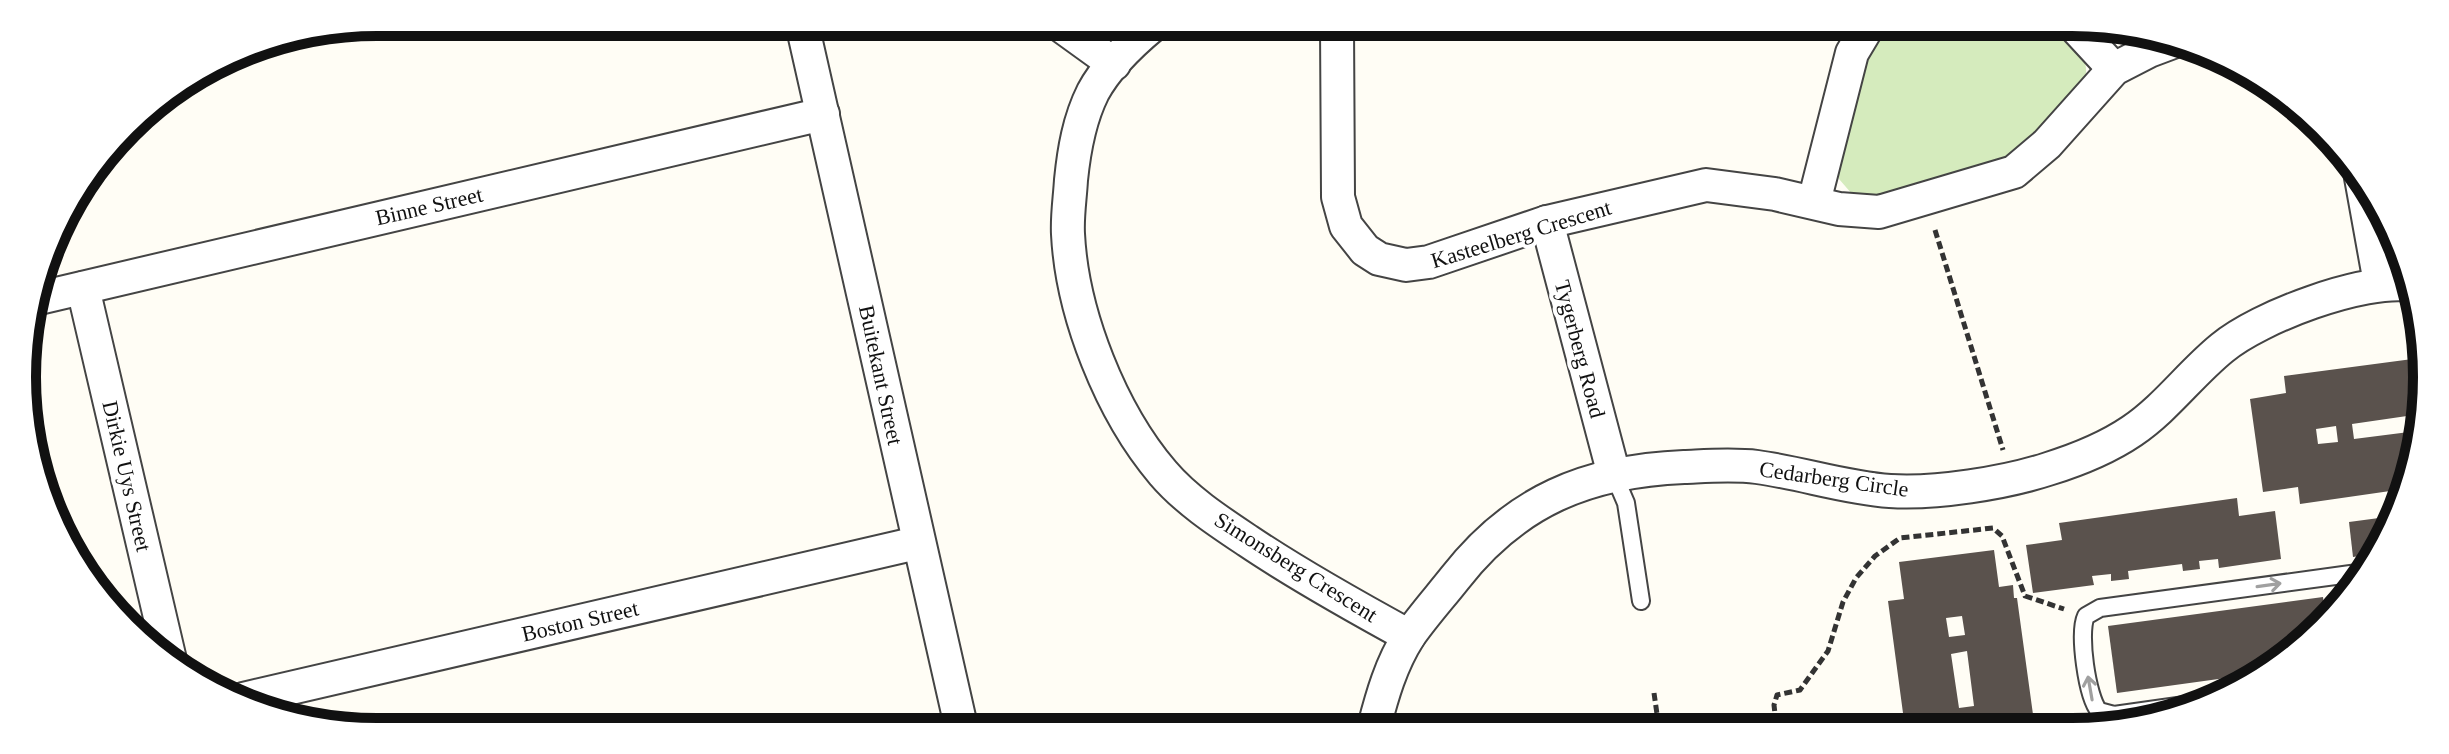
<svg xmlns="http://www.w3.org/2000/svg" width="2449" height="754" font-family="'Times New Roman',serif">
<rect width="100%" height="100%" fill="#fffdf5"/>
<path fill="#d5ebbd" d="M1886 28 2058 29C2078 51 2095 59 2081 91L2009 159 1883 197 1852 194 1839 179 1837 167C1849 121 1854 64 1886 28Z"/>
<g fill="#5a524d" fill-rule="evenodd">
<path d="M2420 358V447L2404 489 2300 504 2298 487 2263 492 2250 399 2286 393 2284 376ZM2407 416 2409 432 2354 439 2352 424ZM2336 426 2338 442 2318 444 2316 429Z"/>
<polygon points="2237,498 2239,516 2275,511 2281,559 2219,568 2218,559 2199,561 2200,569 2183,571 2182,564 2128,571 2129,579 2111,581 2111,574 2092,576 2094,585 2033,593 2026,545 2062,540 2059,523"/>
<polygon points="2394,516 2380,553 2353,557 2349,522"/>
<path d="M1994 550 1999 587 2013 585 2014 598H2017L2035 729H1977V722L1961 725V729L1905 728 1888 601 1904 599 1899 562ZM1962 616 1965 635 1949 637 1946 618ZM1967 651 1974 706 1959 708 1951 654Z"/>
<polygon points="2323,597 2326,620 2306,644 2262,673 2117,693 2108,626"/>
</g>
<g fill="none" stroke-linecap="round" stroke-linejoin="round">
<defs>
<g id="service">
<polyline points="1614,475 1626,503 1641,601"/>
<path d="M2206 702 2114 715 2099 711C2087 697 2078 633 2086 616L2100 608 2365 572"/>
</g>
<g id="minor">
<polyline points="802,24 961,726"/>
<polyline points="1060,25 1114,64"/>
<path d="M1153 25C1130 44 1107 66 1093 92 1079 120 1074 150 1071 180 1070 198 1067 216 1068 234 1072 314 1111 412 1163 473 1186 500 1218 521 1248 541 1300 576 1354 606 1409 636"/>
<polyline points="1337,26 1338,197 1346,226 1365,250 1379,259 1406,265 1429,262 1547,222 1706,185 1775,194 1839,209 1879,212 2014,172 2047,144 2114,69 2149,51 2173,42"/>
<polyline points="2077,29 2114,69"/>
<polyline points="2360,172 2380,283"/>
<polyline points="1814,202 1852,53 1867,28"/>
<polyline points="1547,222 1614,475"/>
<polyline points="83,288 171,664"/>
<polyline points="35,299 823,114"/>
<polyline points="243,699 917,543"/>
<path d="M1374 727C1382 696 1391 664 1409 636 1423 616 1440 597 1455 578 1515 501 1587 471 1684 467 1708 466 1733 464 1757 467 1802 473 1845 488 1890 491 1935 494 2005 483 2048 469 2077 460 2107 448 2132 431 2166 408 2190 374 2222 348 2259 317 2363 278 2411 285"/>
</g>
</defs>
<use href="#service" stroke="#444" stroke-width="20"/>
<use href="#minor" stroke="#444" stroke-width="36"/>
<g stroke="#333" stroke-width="5" stroke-dasharray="8 4" stroke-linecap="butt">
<polyline points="1935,230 2003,450"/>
<polyline points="1654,693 1659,728"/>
<polyline points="1776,723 1774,705 1777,695 1800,690 1828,651 1843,602 1856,578 1875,556 1900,538 1993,528 2002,536 2025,596 2064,609"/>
<polyline points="1540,728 1578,724 1579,728"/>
<polyline points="1742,728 1801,720 1821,728"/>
</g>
<use href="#service" stroke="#fff" stroke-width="16"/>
<use href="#minor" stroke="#fff" stroke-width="32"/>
</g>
<defs><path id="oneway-shaft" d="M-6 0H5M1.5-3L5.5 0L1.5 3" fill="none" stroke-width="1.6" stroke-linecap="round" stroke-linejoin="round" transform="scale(2)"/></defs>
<g stroke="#a0a0a0">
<use href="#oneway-shaft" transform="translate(2269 585) rotate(-8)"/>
<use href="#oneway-shaft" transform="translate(2090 688) rotate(-100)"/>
</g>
<g text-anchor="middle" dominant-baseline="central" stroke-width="8" stroke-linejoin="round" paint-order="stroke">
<g font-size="22" fill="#111" stroke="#fff">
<text transform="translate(429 206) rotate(-13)">Binne Street</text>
<text transform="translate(1521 234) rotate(-17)">Kasteelberg Crescent</text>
<text transform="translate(1580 349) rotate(75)">Tygerberg Road</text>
<text transform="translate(881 375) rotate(78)">Buitekant Street</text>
<text transform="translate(127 476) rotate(77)">Dirkie Uys Street</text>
<text transform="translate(1834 479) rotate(8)">Cedarberg Circle</text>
<text transform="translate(1296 567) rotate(32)">Simonsberg Crescent</text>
<text transform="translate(580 621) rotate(-13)">Boston Street</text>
</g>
</g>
<path d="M0 0H2449V754H0ZM377 36H2072A341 341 0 0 1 2413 377V377A341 341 0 0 1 2072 718H377A341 341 0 0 1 36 377V377A341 341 0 0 1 377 36Z" fill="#fff" fill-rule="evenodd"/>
<path fill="none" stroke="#111" stroke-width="10" d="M377 36H2072A341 341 0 0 1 2413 377V377A341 341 0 0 1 2072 718H377A341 341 0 0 1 36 377V377A341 341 0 0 1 377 36Z"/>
</svg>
